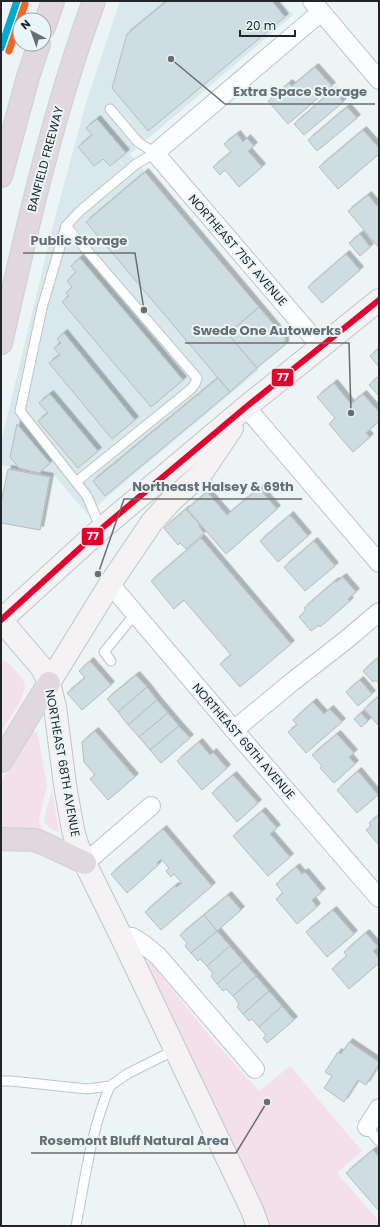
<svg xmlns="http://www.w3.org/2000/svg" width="380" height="1227" font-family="Poppins,sans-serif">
<defs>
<filter id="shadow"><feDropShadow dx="3.5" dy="-3.5" stdDeviation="0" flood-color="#0004"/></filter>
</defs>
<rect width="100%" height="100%" fill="#ecf4f6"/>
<polygon fill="#d8e8ec" points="120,1 281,1 293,15 130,154 260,306 228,334 259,370 87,514 55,476 1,465 1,442 56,214 86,103"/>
<g fill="#f3e0ea">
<polygon points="1,660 9,663 22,678 25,686 21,700 1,732"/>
<path d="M33 731 37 732 38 735 47 786 39 820C40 828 44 831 51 835 34 832 18 825 1 828V782L30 732Z"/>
<path d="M52 790 59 832C52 830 46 827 44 819Z"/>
<polygon points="147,962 150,962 210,1036 259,1091 290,1066 362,1151 337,1173 379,1221 379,1226 271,1226 218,1112 145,964"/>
</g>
<g fill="#cedde1" stroke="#b7bcbe" filter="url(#shadow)">
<polygon points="167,1 272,1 285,17 148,131 112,88 127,34"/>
<polygon points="315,67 332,86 288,124 268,101 289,83 292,86"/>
<polygon points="333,90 343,102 304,135 294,124"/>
<polygon points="347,107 357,118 317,151 308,140"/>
<polygon points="97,119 126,153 110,166 103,159 94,166 78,147 92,135 86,128"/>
<polygon points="363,130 379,148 379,154 338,189 319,167"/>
<polygon points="237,134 243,142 247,138 254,146 248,151 262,167 239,187 225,170 220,175 213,167 231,152 224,144"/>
<polygon points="145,172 259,307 228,334 257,368 230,392 86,222"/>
<polygon points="368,195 379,208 379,248 348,211"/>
<polygon points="360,234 370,247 360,256 349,243"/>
<polygon points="346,254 360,270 322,303 308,287"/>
<polygon points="80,258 183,380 151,407 62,302 69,296 66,293 72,287 67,281 76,272 71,266"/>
<polygon points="259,307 285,338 285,345 257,368 228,334"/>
<polygon points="64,333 135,420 112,439 49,363 60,355 54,348 61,343 57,339"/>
<polygon points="379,348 379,367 370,356"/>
<polygon points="379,376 379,396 369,385"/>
<polygon points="218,378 230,392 105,496 93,481"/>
<polygon points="334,383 351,404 363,394 379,412 379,421 366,433 370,437 353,452 329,424 335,418 317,397"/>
<polygon points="50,394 98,451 78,468 38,421 48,413 39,403"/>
<polygon points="17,424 50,463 39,473 19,468 10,457"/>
<polygon points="8,469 50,477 40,530 1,523 1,503"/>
<polygon points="259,488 277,509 226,554 187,509 207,492 227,515"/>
<polygon points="186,509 200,525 199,526 204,533 186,549 180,543 178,545 164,528"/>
<polygon points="290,515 308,536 278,562 260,541"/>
<polygon points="201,538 291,644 240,687 220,664 231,655 184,600 174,609 151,581"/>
<polygon points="314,541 335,566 305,591 284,567"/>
<polygon points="343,577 356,592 348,599 350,601 320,627 319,625 311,631 299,617 306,610 304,608 335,581 336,582"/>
<polygon points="379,657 379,684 376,680 373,682 363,671"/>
<polygon points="90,661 111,685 82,710 67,693 85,678 79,671"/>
<polygon points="136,675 147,687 118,712 107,699"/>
<polygon points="360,680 372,694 358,706 346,692"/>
<polygon points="147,687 157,700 128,725 118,712"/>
<polygon points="378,697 379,698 378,725 364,709"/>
<polygon points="157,700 168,713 139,737 128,725"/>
<polygon points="313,702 324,714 330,709 342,722 306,753 288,732 297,725 293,720"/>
<polygon points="168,713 179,726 150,750 139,737"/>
<polygon points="361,713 368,721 361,727 354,719"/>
<polygon points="179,726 190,738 161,763 150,750"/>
<polygon points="95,731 135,777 108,800 90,779 95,775 84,762 82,742"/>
<polygon points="337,734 354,753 349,757 355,764 334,783 320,768 322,766 312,755"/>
<polygon points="199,742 210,755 213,752 227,768 202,790 177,761"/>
<polygon points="358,771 378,795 357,813 337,790"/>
<polygon points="233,775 258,803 237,822 212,793"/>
<polygon points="262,811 277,828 270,834 290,857 268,876 233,836"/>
<polygon points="379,815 379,845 366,830 371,826 369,823"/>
<polygon points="163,829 212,886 161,930 145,912 175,886 177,887 182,883 174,874 171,877 166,871 169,868 161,859 157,863 158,865 127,893 111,874"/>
<polygon points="296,867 302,874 305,872 322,892 312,900 317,907 297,924 276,899 283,893 276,884"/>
<polygon points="228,895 241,910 217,931 204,915"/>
<polygon points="333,910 354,934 327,957 306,932"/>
<polygon points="204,915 217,931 191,953 185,946 187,943 180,935"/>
<polygon points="217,931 230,946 207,966 200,959 198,961 191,953"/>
<polygon points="366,933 378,947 373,951 379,958 379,963 349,989 332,969 347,956 344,952"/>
<polygon points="230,946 243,961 217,984 211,976 213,974 207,966"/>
<polygon points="243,961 256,976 233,996 226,989 223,991 217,984"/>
<polygon points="256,976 269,991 243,1014 237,1007 239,1004 233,996"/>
<polygon points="269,991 282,1006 259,1027 252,1019 249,1021 243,1014"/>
<polygon points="282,1006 294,1020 267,1043 263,1038 266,1035 259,1027"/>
<polygon points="349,1042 379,1062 379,1064 366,1085 358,1080 344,1102 324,1088 332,1076 325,1072 338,1052 341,1054"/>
<polygon points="373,1150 379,1157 379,1211 346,1173"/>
</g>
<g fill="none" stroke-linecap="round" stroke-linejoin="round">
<defs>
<g id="lane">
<polyline points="66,226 197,378 195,384 191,389 76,482"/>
<polyline points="101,529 87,496 20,411 42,308 66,226 80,211 136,164 155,153 138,142 110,109"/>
<polyline points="111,661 104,652 135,614"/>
<polyline points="1,1081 11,1081 87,1089 110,1086 127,1074 175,1050"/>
<polyline points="367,1127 379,1141"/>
<path d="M76 1226C85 1179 91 1130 110 1086"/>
</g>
<g id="street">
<polyline points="312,1 379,80"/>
<polyline points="321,12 155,153 322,348"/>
<polyline points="246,407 379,563"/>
<polyline points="110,584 234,730 379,898"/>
<polyline points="234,730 292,682 346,640 379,612"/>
<polyline points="85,863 151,806"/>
<polyline points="121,936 132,937 142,943 158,956 255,1069"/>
<polyline points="367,1127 379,1108"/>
</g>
<g id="secondary">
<polyline points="1,620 42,668 49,683 55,707 65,785 73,830 77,844 85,863 121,936 252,1210 258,1226"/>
<polyline points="1,620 101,529 246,407 379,300"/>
<polyline points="49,683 110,584 152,522 171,501 201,474 232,428"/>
</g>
<g id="highway">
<polyline points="44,27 53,1"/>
<polyline points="1,176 28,77 39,44"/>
<path d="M1 343C27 228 53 112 94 1"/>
<polyline points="1,761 49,683"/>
<polyline points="1,839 34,840 45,844 85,863"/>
</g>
</defs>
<use href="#lane" stroke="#bfc5c6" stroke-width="11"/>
<use href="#street" stroke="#bfc5c6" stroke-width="20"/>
<use href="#secondary" stroke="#bfc5c6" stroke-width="24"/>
<use href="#highway" stroke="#cbcfd1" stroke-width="24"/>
<use href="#lane" stroke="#fcfdfe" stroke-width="9"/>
<use href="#street" stroke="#fcfdfe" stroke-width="18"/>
<use href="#secondary" stroke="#f4f2f3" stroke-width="22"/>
<use href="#highway" stroke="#e0d8dc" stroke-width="22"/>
<defs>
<polyline id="bus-1" points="1,620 101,529 246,407 379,300"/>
</defs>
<use href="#bus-1" stroke="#e9f6f9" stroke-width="9"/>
<use href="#bus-1" stroke="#e4002b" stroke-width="6"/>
<defs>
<polyline id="rail-1" points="1,48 17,1"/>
<polyline id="rail-2" points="9,51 25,4"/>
</defs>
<use href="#rail-1" stroke="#e9f6f9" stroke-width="10"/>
<use href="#rail-2" stroke="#e9f6f9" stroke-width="10"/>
<use href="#rail-1" stroke="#00a9ce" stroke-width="7"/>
<use href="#rail-2" stroke="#f26522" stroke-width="7"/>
</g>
<g text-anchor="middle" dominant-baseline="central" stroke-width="4" stroke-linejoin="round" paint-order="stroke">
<g font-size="12" fill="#212527" stroke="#e9f6f9">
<text transform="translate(45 159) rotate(-75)">BANFIELD FREEWAY</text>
<text transform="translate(238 250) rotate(49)">NORTHEAST 71ST AVENUE</text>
<text transform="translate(244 741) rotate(49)">NORTHEAST 69TH AVENUE</text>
<text transform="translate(63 763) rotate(80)">NORTHEAST 68TH AVENUE</text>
</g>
</g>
<path fill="none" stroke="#686d6f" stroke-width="1.5" d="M171 59L225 104H375M144 310L135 253H23M351 413L349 343H185M98 574L124 499H302M267 1102L236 1153H31"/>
<g fill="#686d6f" stroke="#e9f6f9" stroke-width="1.5">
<circle cx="171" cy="59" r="4"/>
<circle cx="144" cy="310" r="4"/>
<circle cx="351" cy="413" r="4"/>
<circle cx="98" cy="574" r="4"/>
<circle cx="267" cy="1102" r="4"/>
</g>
<g font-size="13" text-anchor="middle" font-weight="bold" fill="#686d6f" stroke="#e9f6f9" stroke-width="4" stroke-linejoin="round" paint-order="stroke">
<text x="300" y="96">Extra Space Storage</text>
<text x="79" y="245">Public Storage</text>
<text x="267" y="335">Swede One Autowerks</text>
<text x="213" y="491">Northeast Halsey &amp; 69th</text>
<text x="134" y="1145">Rosemont Bluff Natural Area</text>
</g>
<g stroke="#e9f6f9" stroke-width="1.5">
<rect x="271" y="368" width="23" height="19" rx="4" fill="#e4002b"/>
<rect x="81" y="527" width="23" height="19" rx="4" fill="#e4002b"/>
</g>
<g font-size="11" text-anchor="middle" font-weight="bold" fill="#fff">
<text x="283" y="381">77</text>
<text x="93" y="540">77</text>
</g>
<rect width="380" height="1227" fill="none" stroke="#212527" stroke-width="4"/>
<g transform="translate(32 32) rotate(319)"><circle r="19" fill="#e9f6f9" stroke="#99a2a5"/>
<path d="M0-3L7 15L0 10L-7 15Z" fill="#686d6f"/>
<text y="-6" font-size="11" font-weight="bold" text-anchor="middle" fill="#212527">N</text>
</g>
<path d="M240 30v6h55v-6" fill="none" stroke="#212527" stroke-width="2"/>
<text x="246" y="30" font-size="12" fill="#212527" stroke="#e9f6f9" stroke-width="3" paint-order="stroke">20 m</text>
</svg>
